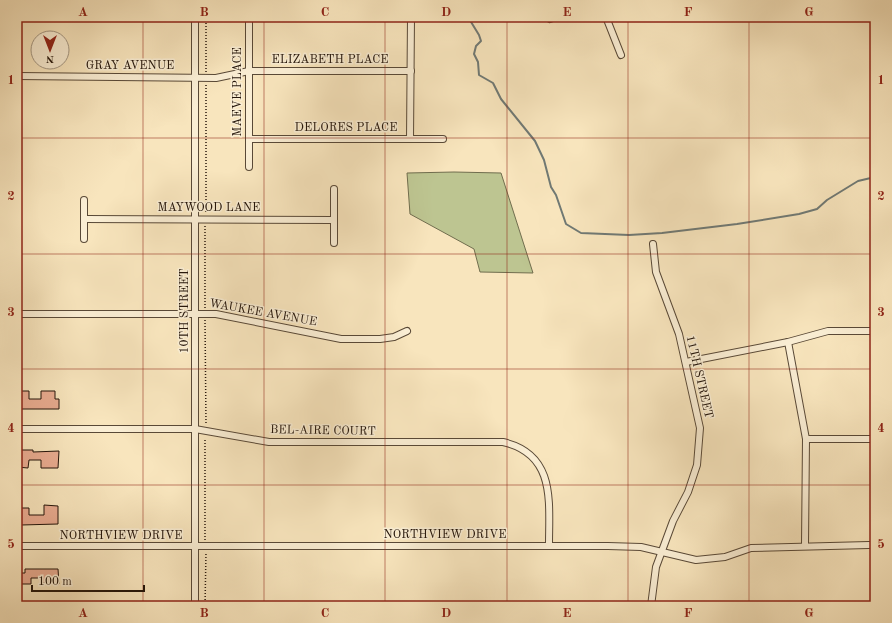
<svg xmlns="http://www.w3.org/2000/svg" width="892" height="623" font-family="'Old Standard TT',serif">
<rect width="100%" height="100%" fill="#f8e5bd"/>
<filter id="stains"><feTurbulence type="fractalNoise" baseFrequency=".005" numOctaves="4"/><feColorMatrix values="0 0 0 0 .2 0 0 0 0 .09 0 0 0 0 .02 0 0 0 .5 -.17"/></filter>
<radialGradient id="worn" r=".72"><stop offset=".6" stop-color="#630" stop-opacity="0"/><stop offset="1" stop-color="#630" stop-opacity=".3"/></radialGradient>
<g fill="#bdc591" stroke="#706d4e">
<polygon points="454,172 501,173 533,273 480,272 474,249 410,214 407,173"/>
<polygon points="875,604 875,606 749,605"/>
</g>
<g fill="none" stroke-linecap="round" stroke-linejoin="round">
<polyline stroke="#707974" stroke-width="2" points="468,17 479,35 481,41 476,46 474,54 478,62 479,75 493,83 501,99 535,141 544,160 551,187 556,195 566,224 581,233 629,235 662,233 737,224 799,214 817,209 827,200 858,181 875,177"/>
</g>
<g fill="#e9ac91" stroke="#24150a">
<polygon points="17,391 29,391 29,399 41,399 41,391 55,391 55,399 59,399 59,409 17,409"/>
<polygon points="17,450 33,450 33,452 59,451 58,468 41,468 41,460 29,460 28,468 17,467"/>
<polygon points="44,505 58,506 58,524 21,525 21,520 17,520 17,508 29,508 29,515 44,515"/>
<polygon points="25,569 58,569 59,584 42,583 42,578 31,578 31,584 19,584 19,573 25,573"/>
</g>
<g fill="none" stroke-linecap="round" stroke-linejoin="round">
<defs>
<g id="street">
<polyline points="195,17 195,606"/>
<polyline points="249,17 249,167"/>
<polyline points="606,17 621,55"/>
<polyline points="550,19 555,17"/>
<polyline points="17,76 216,78 249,71 411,71"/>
<polyline points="249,139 443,139"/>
<polyline points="410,139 411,17"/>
<polyline points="85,219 334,220"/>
<polyline points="84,239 84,200"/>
<polyline points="334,243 334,189"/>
<polyline points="17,314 216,314 341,339 380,339 394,337 407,331"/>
<polyline points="788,342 806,439 805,545"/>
<polyline points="686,362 788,342 828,331 875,331"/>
<path d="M17 429H195L269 442H503C556 454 549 502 549 545"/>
<polyline points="806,439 875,439"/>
<polyline points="17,546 608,546 641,547 696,560 725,557 751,548 869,545"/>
<polyline points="651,606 656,567 673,521 688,492 697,465 700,428 679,334 656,272 653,244"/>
</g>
</defs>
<use href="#street" stroke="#594937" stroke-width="8"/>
<g stroke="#24150a" stroke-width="1.5" stroke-dasharray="1 2" stroke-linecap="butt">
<polyline points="206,72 206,17"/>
<polyline points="206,212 206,84"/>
<polyline points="205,308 205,226"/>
<polyline points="205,320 206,424"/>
<polyline points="205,540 205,438"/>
<polyline points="205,606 206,552"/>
</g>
<use href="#street" stroke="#faeed4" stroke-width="6"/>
</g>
<path fill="none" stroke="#8f2418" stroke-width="1" stroke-opacity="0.55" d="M143 17V606M264 17V606M385 17V606M507 17V606M628 17V606M749 17V606M17 138H875M17 254H875M17 369H875M17 485H875"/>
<g text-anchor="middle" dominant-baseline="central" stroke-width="3" stroke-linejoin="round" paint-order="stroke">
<g font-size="12" fill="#24150a" stroke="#faeed4">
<text x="330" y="60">ELIZABETH PLACE</text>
<text x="130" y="66">GRAY AVENUE</text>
<text transform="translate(238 92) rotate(-90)">MAEVE PLACE</text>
<text x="346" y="128">DELORES PLACE</text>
<text x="209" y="208">MAYWOOD LANE</text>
<text transform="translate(185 311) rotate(-90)">10TH STREET</text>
<text transform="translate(263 313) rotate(10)">WAUKEE AVENUE</text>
<text transform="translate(699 377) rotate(77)">11TH STREET</text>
<text transform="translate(323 431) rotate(1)">BEL-AIRE COURT</text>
<text x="445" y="535">NORTHVIEW DRIVE</text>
<text x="121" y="536">NORTHVIEW DRIVE</text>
</g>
</g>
<rect width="892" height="623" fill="none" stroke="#f8e5bd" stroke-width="44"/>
<g transform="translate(50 50) rotate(180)"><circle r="19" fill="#faeed4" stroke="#a49783"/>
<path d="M0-3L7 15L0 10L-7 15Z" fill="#8f2418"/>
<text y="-6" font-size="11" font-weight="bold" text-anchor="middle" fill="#24150a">N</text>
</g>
<path d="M32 585v6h112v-6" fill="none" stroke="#24150a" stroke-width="2"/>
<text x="38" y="585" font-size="12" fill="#24150a" stroke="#faeed4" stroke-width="3" paint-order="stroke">100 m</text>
<rect x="22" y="22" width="848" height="579" fill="none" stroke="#8f2418" stroke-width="1.5"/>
<g font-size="13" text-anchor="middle" font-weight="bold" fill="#8f2418">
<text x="83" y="16">A</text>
<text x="204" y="16">B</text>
<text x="325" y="16">C</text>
<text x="446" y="16">D</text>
<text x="567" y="16">E</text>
<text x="688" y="16">F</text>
<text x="809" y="16">G</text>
<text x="11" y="84">1</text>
<text x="881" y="84">1</text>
<text x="11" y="200">2</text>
<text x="881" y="200">2</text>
<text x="11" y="316">3</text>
<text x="881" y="316">3</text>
<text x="11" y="432">4</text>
<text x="881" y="432">4</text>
<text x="11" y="548">5</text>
<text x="881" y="548">5</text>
<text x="83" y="617">A</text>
<text x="204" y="617">B</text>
<text x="325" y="617">C</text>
<text x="446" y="617">D</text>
<text x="567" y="617">E</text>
<text x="688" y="617">F</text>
<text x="809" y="617">G</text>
</g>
<rect width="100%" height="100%" filter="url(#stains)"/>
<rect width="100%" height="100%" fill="url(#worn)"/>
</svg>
